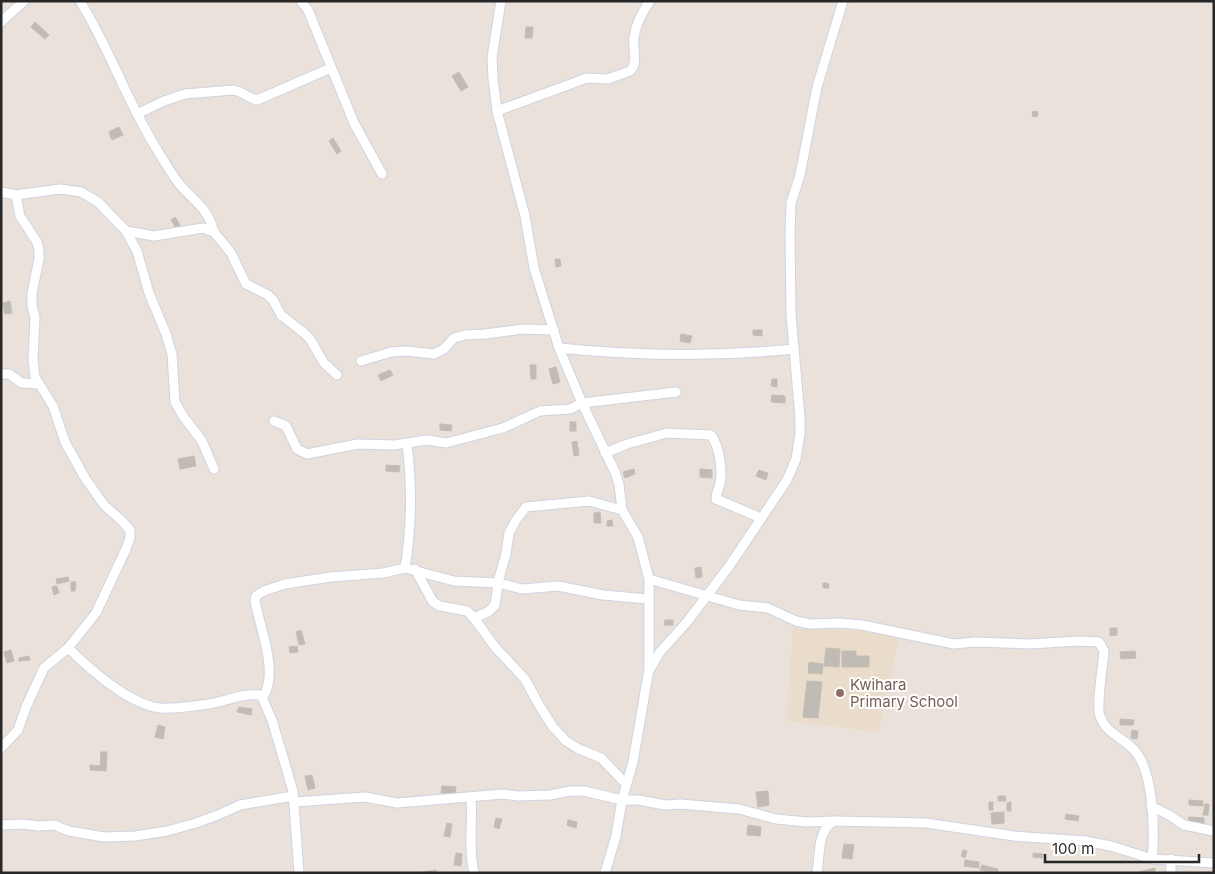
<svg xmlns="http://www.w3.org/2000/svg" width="1215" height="874" font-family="Inter,sans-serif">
<rect width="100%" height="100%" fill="#e9e1da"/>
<polygon fill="#eadcca" points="793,628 900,633 879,732 787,721"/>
<g fill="#c1bbb6" stroke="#c4bdb4">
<polygon points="35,22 49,35 45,39 31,27"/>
<polygon points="526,27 533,27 532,38 525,38"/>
<polygon points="459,72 468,87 461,91 452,76"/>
<circle cx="1035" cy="114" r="3"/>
<polygon points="119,127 123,135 112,140 109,132"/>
<polygon points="333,138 341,151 337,154 329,141"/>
<polygon points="175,217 180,225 176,228 171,220"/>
<polygon points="555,259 560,259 561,266 556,267"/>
<polygon points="10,301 12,313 5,314 3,303"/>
<polygon points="753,330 762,330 762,336 753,335"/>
<polygon points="681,334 692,336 690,343 680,341"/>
<polygon points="530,365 536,365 536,379 531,379"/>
<polygon points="556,367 560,382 553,384 549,369"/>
<polygon points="390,370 393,375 381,381 378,375"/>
<polygon points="772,379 777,379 777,387 771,386"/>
<polygon points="772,395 785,396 785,403 771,402"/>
<rect x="570" y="422" width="6" height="9"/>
<polygon points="440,424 452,425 451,431 440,430"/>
<polygon points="577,441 579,455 574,456 572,442"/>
<polygon points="194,456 196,466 180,469 178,459"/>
<polygon points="386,465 400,466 399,472 386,471"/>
<polygon points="634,469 635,474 625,478 623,472"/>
<polygon points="700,469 712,470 712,478 700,477"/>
<polygon points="759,470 768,473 766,480 756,476"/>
<polygon points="600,512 601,523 594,523 594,513"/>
<polygon points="612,520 613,526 607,526 607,521"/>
<polygon points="701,567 702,577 696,578 695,568"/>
<polygon points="68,577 69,581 57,584 56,579"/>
<polygon points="71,582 76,582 75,591 71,591"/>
<polygon points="823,583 828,583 829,588 823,588"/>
<polygon points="57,586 59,593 54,595 52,587"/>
<polygon points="665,620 673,620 673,625 664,625"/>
<polygon points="1110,628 1117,628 1117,635 1110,636"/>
<polygon points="301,630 305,644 299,645 296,632"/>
<polygon points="297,646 298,652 290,653 289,647"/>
<polygon points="826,648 840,649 839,667 824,666"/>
<polygon points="11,650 14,661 7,663 4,652"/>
<polygon points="842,651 856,651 856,656 869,656 869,667 842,667"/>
<polygon points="1135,651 1136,658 1121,659 1120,652"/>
<polygon points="29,656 30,660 19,661 19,658"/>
<polygon points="809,662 823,664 822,674 808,673"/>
<polygon points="807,681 822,682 818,718 803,717"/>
<polygon points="239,707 252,709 251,715 237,712"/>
<polygon points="1120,719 1134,720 1133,725 1120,725"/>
<polygon points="158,725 165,727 163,739 155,737"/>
<polygon points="1132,730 1138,731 1137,739 1131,738"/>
<polygon points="101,752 107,752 106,771 90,770 90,765 100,766"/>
<polygon points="312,775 315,788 308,790 305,776"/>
<polygon points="442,786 456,787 455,794 441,793"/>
<polygon points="768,791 769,805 758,807 756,792"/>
<polygon points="998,796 1005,796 1006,801 998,801"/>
<polygon points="1189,800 1203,801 1203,806 1189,805"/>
<rect x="989" y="802" width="4" height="8"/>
<polygon points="1011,802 1011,811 1007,811 1007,803"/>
<polygon points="1205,804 1209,804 1208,815 1203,815"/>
<polygon points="1004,812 1004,823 992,824 991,813"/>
<polygon points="1066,814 1079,816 1078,821 1065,819"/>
<polygon points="1189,817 1204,818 1204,824 1188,822"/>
<polygon points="496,818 502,819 499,829 494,827"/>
<polygon points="568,820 577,822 576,828 567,825"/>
<polygon points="447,823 452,824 450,837 444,836"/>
<polygon points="748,825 761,827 760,836 747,835"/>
<polygon points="844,844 854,845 852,859 842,858"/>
<polygon points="963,850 967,851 965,858 961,856"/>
<polygon points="456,853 462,854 461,866 454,865"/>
<polygon points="1033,853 1043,854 1042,858 1033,857"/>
<polygon points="965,860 979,862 979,868 964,866"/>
<polygon points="982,865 998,869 997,873 980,870"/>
<polygon points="1155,868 1155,873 1139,873 1139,872"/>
<polygon points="436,870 436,873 422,873 422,872"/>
</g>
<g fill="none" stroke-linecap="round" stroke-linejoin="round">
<defs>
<g id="minor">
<path d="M80 1C109 48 127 101 156 148 164 161 172 175 181 186 197 204 207 207 214 232"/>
<polyline points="301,1 308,10 354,123 382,174"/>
<polyline points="501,1 492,57 493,79 497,111 525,216 534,268 559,348 582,403 615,472 619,484 622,510 638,537 649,579 649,669 633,762 622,800 616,836 605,873"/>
<polyline points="1,22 24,1"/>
<path d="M497 111 587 78 608 79 630 71C639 62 632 49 634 37 636 24 642 12 650 1"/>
<path d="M137 114 164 101 185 94 233 90C242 91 248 98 257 100L331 68"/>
<polyline points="1,192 16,195 60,189 81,192 98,202 126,231 137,251 149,293 166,334 172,354 175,402 183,416 202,441 214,469"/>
<polyline points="126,231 154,236 203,228 214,232 231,253 246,284 268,295 273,300 281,315 304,333 310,339 324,363 337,375"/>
<path d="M559 348C637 356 716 357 794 349"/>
<polyline points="361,361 391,352 406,351 434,354 444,349 454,338 465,335 485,334 523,329 554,330"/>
<polyline points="1,374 9,374 22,383 38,384"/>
<polyline points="274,421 286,426 297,449 307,454 358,444 394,445 427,440 446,443 503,428 540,411 570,409 582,403 676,392"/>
<path d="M605 453 627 444 667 433 711 435C719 446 723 470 720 483 719 489 716 493 716 499L761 518"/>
<path d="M405 568C412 526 412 485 407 444"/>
<polyline points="415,569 433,602 440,606 467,611 474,618 495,647 525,679 539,705 553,727 566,741 579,749 601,758 626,784"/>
<path d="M649 579 739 605 768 608 796 621 810 624 840 623 862 625 954 644 975 642 1030 644 1078 641 1099 642 1104 651C1103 665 1096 706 1100 716 1105 732 1121 737 1132 748 1154 767 1155 832 1152 859"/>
<polyline points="474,618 488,612 495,605 499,578 506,554 509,533 516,520 526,507 589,501 622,510"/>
<path d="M68 648C90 669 128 704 160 708 176 709 193 706 209 704 226 701 243 693 261 695L272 720 293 791 299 873"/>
<polyline points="650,669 660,652 687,622 730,565 787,480 796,459 800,433 800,418 791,314 790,233 791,203 800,175 817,87 843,1"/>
<path d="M263 697C279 673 260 628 255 601L256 596 264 591 285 584 331 577 383 573 405 568 454 581 499 583 522 589 558 586 603 595 648 599"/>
<polyline points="1,748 18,730 26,707 44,668 68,648 96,613 126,549 130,538 130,530 122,521 104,505 85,478 65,442 53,406 35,377 33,360 35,317 32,306 32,293 39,259 39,250 37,242 20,216 16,195"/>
<path d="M471 797C473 823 468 848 474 873"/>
<polyline points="294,802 365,797 397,803 503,794 518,796 550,795 570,791 584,791 622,800 638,800 665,805 680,804 739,809 776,819 807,822 834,821"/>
<polyline points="1151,806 1169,815 1184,825 1214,831"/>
<polyline points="1,825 22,824 39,826 54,825 69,831 104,837 135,836 167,831 196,823 218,815 240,805 293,796"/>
<path d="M817 873C820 855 817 831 834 821L926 823 1014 836 1085 841 1111 846 1152 859 1214 863"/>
<polyline points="1171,873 1171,859"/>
</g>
</defs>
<use href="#minor" stroke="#cfd4e0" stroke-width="11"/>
<use href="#minor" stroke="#fff" stroke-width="9"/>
</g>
<circle fill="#8d6e63" stroke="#fff" stroke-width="2" cx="840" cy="693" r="5"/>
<g text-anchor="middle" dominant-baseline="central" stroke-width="4" stroke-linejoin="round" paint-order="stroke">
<g font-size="15" fill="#785e54" stroke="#fff" text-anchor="start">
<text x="850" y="684">Kwihara<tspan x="850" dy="17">Primary School</tspan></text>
</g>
</g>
<rect width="1215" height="874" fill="none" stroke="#272727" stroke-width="5"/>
<path d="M1045 854v8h154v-8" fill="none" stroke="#272727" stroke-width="2.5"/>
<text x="1052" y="854" font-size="15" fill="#272727" stroke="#ffffff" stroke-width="4" paint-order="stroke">100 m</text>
</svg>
